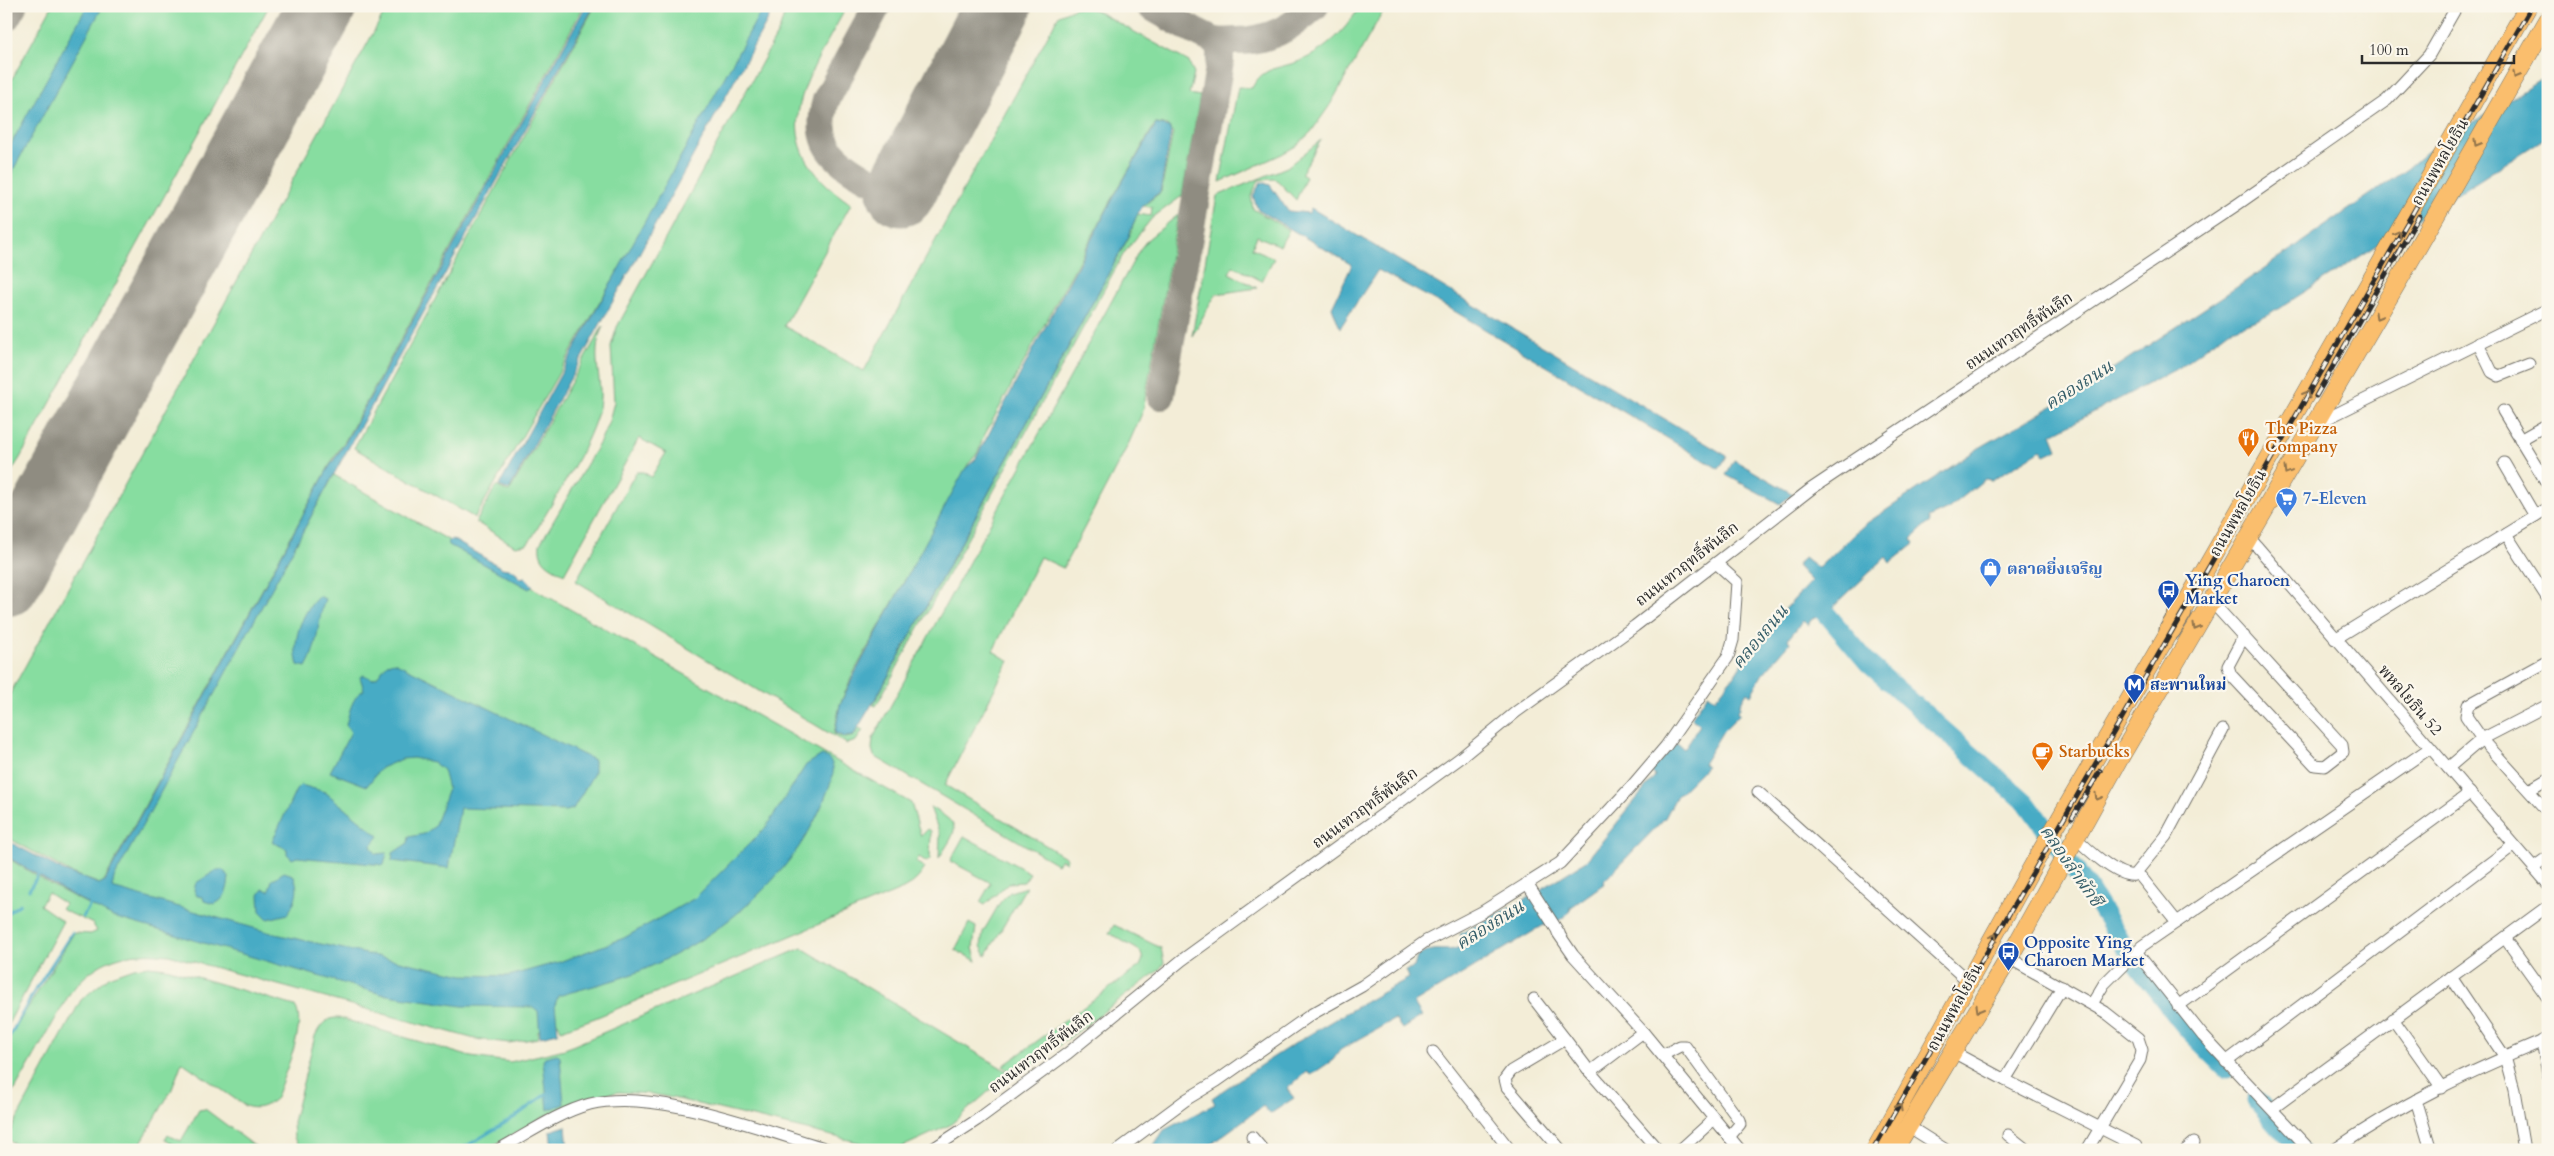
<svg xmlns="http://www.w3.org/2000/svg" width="2554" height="1156" font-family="Cardo,'Noto Serif Thai',serif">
<rect width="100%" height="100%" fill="#fbf7ec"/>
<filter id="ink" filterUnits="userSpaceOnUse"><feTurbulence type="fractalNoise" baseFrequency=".02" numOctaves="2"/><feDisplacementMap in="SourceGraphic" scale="10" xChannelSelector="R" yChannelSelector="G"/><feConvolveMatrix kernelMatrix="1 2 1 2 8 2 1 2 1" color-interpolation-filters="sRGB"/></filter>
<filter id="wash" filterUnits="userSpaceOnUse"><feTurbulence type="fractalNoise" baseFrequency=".0096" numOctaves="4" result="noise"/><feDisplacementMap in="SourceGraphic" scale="20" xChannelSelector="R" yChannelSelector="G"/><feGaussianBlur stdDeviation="1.12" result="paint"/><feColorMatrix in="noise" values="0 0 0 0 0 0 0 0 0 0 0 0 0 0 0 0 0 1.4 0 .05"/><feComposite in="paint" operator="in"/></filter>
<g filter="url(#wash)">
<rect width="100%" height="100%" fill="#f3edd7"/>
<g fill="#87dda0" stroke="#598466">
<polygon points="52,6 269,6 20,458 6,480 6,90"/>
<polygon points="388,6 584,6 345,441 333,459 104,881 100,884 71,873 12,840 6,839 6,701"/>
<polygon points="595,6 766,6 766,15 475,518 354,448"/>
<path d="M787 6H847C806 82 758 141 851 204L784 326 864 371 1059 15 1077 7 1093 9 1189 62 1194 74 1189 94 1200 96 1182 196 1152 218 1124 253 876 706 873 705 1130 235 1137 214 1151 216 1152 207 1143 206 1161 192 1173 132 1167 125 1155 124 1116 192 982 440C979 459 966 461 963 475L853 674 840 704 834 734 845 738 854 736 859 728 863 730 856 741 847 744 576 581 636 472H643L651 477 666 453 639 438 564 574C550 566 538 562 540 544L600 442 609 421 614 402 611 346 617 327 779 31Z"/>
<path d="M1360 6H1386L1330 105 1311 132 1296 146 1282 154 1220 182 1238 87 1252 88C1263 66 1279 69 1300 61 1325 51 1347 29 1360 6Z"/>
<polygon points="1321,140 1301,174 1306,177 1296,200 1276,179 1259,180 1251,196 1253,209 1289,230 1280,246 1257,236 1252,248 1274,258 1262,281 1233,266 1229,273 1257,288 1216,294 1192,336 1217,196 1287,167"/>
<polygon points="1178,215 1143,411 1128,445 1063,568 1040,557 993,651 1009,661 945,785 1067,858 1066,862 1061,859 1057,864 874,756 872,749 873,738 1140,249 1148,239"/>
<path d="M603 326C588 360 606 381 598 412 586 453 553 500 532 538L527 544 515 546 476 522 496 486 509 492Z"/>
<path d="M334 475 911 803 921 836 928 829 931 831 930 859 927 862 919 857 916 862 925 868C919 878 914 883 903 889L595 1018 561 1030 558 1023 538 1031V1038L509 1043 475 1039 169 955C127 950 97 958 70 993L15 1090 6 1092V1043L74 933 91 934 97 931 93 924 61 909 65 904 48 893 40 905 63 921 6 1028V857L53 886 95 908Z"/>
<path d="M930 807C963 826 958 828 939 858L940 835Z"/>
<polygon points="964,836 1030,873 1024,882 1008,883 985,905 980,902 991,883 950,861"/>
<polygon points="1026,887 986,956 981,946 983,932 1001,901 1010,892"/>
<polygon points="969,923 976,927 973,948 977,961 955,950"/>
<polygon points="1114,925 1161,948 1164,963 1159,970 1017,1077 1003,1066 1140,966 1143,959 1140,951 1109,933"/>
<path d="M802 948 1010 1073 950 1125 902 1147 874 1146 673 1098 652 1094 619 1092 588 1097 549 1114 485 1150H302L294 1138 293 1122 315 1036C321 1024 328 1015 343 1019L471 1057 510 1062 565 1049Z"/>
<path d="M149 966 166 968 295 1006C308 1025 283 1076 276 1098 266 1107 258 1110 245 1106L182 1062 172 1089 137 1150H26L6 1139 81 1000 109 977 134 968Z"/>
<polygon points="205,1109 260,1150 178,1150 179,1147 165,1140 168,1135 181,1141 199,1110"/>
</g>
<g fill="#46abc5" stroke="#386b78">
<polygon points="87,6 103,6 6,183 6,153"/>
<path d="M586 6H594L339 465 114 878 112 888 275 934 463 975 509 976 559 962 624 938 695 898 766 827 806 765 822 755C839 762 833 776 828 790 800 869 730 930 656 964 626 979 591 986 558 996L555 1005 558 1033 540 1037 538 1011 533 1007 462 1006 381 994 113 917 64 891 6 856V840L64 871 99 884 105 881 328 469 345 443Z"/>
<polygon points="761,11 769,13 769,18 509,490 499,486"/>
<path d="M2548 75V136L2267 316 2229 330 2180 367 2052 434 2058 449 2045 455 2041 450 1992 480 1985 479 1948 509 1928 518 1930 522 1911 539 1914 544 1890 563 1886 557 1832 608 1811 620 1808 625 1803 621 1788 639 1790 643 1762 675 1751 695 1747 692 1740 704V708L1737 712 1740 714 1723 731 1703 764 1707 766 1676 797 1665 818 1604 881 1605 883 1570 908 1571 911 1557 922 1554 919 1414 1003 1422 1016 1402 1029 1395 1019 1340 1050 1333 1060 1311 1075 1306 1072 1287 1089 1294 1098 1270 1114 1263 1106 1203 1150H1147L1152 1148 1164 1130 1215 1104 1212 1098C1275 1054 1341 1014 1409 978L1406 970 1414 967 1417 957C1439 942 1445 957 1465 944L1460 934 1526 899 1586 861 1655 776 1651 771 1677 743 1684 749 1700 725 1691 718 1708 694 1715 699 1735 674 1756 641 1811 581 1797 566 1804 557 1818 568 1864 525 1979 448 2079 391 2240 285 2407 169 2428 151Z"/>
<path d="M1156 124 1169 127 1171 133 1160 192C1140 206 1137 212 1129 236L880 691 853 736 845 737 835 733 840 705 854 675 965 469 975 460 1116 193Z"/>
<polygon points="1261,182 1270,185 1288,211 1309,213 1311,208 1727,456 1719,469 1449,308 1378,270 1340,328 1332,307 1352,265 1258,210 1253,196"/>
<polygon points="1734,460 1793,494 1780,504 1726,475"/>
<polygon points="452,539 502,568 514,570 520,578 525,577 533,586 529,589 449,545 448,542"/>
<path d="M319 596 325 599C317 622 319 645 306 667L298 665C291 642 301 613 319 596Z"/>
<path d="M394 662 594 760V773L573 809 566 811 460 808 449 868 392 861 393 853 408 843 409 837 424 834 434 827 448 789 443 770 433 762 413 758 402 759 381 768 367 786 330 772 351 732 346 725C349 713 352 696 364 690L360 677 364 675 372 679 377 677 387 664Z"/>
<polygon points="301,785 325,792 379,836 371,846 376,854 387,853 384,865 297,857 292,859 287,854 287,849 272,842 296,790"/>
<path d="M217 870H223L229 877C228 888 226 900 214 904L204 901 203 897 197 896 194 890 196 883Z"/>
<path d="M284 872 293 875C301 890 295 901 288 914L268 919 260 911 259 895 263 889 269 891 272 880Z"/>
<polygon points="557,1054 560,1057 564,1104 548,1110 543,1061 545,1057"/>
<polygon points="566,1126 568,1150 552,1150 550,1131"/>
</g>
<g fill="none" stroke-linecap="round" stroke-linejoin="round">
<g stroke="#46abc5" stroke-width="3">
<polyline points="29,890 38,875"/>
<polyline points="6,914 20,904"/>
<polyline points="83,917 90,905"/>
<polyline points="6,1043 34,992 72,933"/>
<polyline points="460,1150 515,1117 546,1094"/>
</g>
<g stroke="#46abc5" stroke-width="19">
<polyline points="1818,604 1869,664 2028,805 2087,886 2129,955 2186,1028 2227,1069"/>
<polyline points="2256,1100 2300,1150"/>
</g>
<g stroke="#8f8c81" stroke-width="28">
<path d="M1150 6C1166 15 1201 37 1216 41 1222 42 1230 41 1236 41 1269 41 1291 28 1315 6"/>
<polyline points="6,18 13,6"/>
<path d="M868 179C832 159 814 142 826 100L877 6"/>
<polyline points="1161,396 1220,62 1220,48 1216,41"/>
<polyline points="6,533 28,512 81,446"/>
</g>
<g stroke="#8f8c81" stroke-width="69">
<polyline points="901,192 998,6"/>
<polyline points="6,582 322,6"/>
</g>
</g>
</g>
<g filter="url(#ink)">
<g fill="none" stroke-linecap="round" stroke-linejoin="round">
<defs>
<g id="street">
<polyline points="2478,343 2492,372 2499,376 2529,364"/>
<polyline points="2503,411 2548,485"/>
<polyline points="2316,424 2548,309"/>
<polyline points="2520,440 2548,424"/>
<polyline points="2504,463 2535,516"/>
<polyline points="2506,534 2548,599"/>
<polyline points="2248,536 2548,884"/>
<polyline points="2211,601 2342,745 2343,752 2325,766 2315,765 2231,675 2228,666 2244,636"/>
<polyline points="2335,639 2548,508"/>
<polyline points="2548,705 2482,739 2548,812"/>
<polyline points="2448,768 2482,739 2466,716 2468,705 2548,661"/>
<polyline points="2529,790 2548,779"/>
<polyline points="1758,792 1969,982"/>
<path d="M2075 837C2086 848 2118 878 2134 875L2166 836 2223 730"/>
<polyline points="2534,867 2548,857"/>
<polyline points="2141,877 2177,922"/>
<polyline points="1527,883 1559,933"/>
<polyline points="1558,933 1573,955 1643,1032"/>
<polyline points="2505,938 2548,998"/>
<polyline points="2137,953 2203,1036 2310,1150"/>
<polyline points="2009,958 2105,1012 2138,1038 2142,1050 2140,1060 2087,1150"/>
<polyline points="2451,977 2505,1057 2514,1090 2524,1150"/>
<polyline points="1534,999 1565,1039"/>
<polyline points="2092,1004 2104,984 2142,946 2430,748"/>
<polyline points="2178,1006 2470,793"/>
<polyline points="2393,1019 2442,1088"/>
<polyline points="2542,1041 2548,1074"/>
<polyline points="1433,1052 1510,1150"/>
<polyline points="1953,1052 2005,1080 2136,1146 2137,1150"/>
<polyline points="1663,1055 1680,1046 1685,1046 1739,1120 1740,1124 1729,1137"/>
<polyline points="2226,1062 2514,845"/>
<polyline points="1590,1072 1643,1032 1740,1150"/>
<polyline points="2005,1080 2062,987"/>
<polyline points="2416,1100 2431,1150"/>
<polyline points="2273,1108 2548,906"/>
<polyline points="1908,1126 1946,1150"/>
<polyline points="2008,1135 2027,1150"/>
<polyline points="1252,1137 1263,1150"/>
<path d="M498 1150C528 1134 557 1113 590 1104 656 1088 765 1131 831 1150"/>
<polyline points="931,1150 977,1120 1068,1053 1182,960 1459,759 1516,712 1635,626 1811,489 2238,204 2387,100 2429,55 2457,6"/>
<polyline points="1118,1150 1187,1099 1217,1081 1312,1014 1362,986 1426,941 1482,912 1560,863 1631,787 1666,746 1728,657 1733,640 1737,582 1716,563"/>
<polyline points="1561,1150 1507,1087 1505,1079 1511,1071 1565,1039 1590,1072 1658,1150"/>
<polyline points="1680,1150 1714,1119"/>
<polyline points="2186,1150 2194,1143"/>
<path d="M2334 1150C2400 1104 2473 1070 2548 1039"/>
</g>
<g id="primary">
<polyline points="2181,612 2528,6"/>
<polyline points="1875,1150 2036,860 2170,630"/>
<polyline points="1894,1150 2009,958 2122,754 2400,278 2548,20"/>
</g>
<polyline id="highway" points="2170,630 2181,612"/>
</defs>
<use href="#street" stroke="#716f67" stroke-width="13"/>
<use href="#primary" stroke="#716f67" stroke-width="19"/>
<use href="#highway" stroke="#716f67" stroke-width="23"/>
<use href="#street" stroke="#fff" stroke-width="11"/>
<use href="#primary" stroke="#fabe6d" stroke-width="18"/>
<use href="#highway" stroke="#fabe6d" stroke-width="21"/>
<defs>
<g id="rail">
<polyline points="2316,396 2419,216"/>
<polyline points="2072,818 2100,771"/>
<polyline points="1873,1150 2532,6"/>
</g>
</defs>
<use href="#rail" stroke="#2b2b2b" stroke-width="5"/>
<use href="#rail" stroke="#fbf7ec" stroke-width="3" stroke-dasharray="9" stroke-linecap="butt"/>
</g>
<defs><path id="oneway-chevron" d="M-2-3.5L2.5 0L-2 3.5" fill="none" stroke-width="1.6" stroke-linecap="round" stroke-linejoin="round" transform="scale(1.25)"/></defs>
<g stroke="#92744c">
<use href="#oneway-chevron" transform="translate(2516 75) rotate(120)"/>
<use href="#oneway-chevron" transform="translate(2477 143) rotate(120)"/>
<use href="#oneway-chevron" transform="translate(2398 234) rotate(-60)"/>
<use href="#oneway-chevron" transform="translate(2378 316) rotate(120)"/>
<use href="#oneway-chevron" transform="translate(2307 394) rotate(-60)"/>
<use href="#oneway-chevron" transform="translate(2287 471) rotate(121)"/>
<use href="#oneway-chevron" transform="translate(2196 627) rotate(120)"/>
<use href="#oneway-chevron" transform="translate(2098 797) rotate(120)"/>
<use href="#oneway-chevron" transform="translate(1994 937) rotate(-61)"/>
<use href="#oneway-chevron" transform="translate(1979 1009) rotate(120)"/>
<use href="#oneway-chevron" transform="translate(1899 1107) rotate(-61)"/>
</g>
</g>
<defs>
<symbol id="restaurant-pin" viewBox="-11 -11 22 30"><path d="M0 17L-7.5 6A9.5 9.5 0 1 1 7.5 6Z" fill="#e8710a" stroke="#fbf7ec"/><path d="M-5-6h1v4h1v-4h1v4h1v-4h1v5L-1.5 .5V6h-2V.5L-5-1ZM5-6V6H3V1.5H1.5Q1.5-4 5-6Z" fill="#fff"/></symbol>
<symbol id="supermarket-pin" viewBox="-11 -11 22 30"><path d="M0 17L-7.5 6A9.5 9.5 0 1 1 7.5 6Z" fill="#3f7fe0" stroke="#fbf7ec"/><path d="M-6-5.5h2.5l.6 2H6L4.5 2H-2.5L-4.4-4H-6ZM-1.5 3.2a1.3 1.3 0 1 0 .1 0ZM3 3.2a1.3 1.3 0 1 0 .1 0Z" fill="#fff"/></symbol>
<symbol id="shop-pin" viewBox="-11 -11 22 30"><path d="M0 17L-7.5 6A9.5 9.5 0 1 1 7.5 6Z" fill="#3f7fe0" stroke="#fbf7ec"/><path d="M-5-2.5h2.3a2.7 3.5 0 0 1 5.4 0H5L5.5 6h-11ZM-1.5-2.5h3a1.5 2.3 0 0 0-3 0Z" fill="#fff"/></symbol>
<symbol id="bus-pin" viewBox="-11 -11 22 30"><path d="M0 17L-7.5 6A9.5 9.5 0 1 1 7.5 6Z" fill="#1a4fb4" stroke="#fbf7ec"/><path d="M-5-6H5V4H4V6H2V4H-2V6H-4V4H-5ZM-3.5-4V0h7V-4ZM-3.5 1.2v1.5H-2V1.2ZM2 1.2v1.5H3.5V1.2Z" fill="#fff"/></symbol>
<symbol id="metro-pin" viewBox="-11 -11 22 30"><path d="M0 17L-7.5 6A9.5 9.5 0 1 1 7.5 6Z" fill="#1a4fb4" stroke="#fbf7ec"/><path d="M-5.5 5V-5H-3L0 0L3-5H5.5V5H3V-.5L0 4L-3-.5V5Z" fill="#fff"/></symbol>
<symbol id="cafe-pin" viewBox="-11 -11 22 30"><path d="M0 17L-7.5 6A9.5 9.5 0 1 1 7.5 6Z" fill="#e8710a" stroke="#fbf7ec"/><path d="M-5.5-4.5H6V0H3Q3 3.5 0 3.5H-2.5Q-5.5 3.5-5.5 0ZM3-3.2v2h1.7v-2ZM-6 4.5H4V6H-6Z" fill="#fff"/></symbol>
</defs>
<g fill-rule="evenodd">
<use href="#restaurant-pin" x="2236" y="426" width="25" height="34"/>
<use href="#supermarket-pin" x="2274" y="486" width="25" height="34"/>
<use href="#shop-pin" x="1978" y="556" width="25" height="34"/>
<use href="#bus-pin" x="2156" y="578" width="25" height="34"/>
<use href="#metro-pin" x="2122" y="672" width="25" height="34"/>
<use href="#cafe-pin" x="2030" y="740" width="25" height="34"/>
<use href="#bus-pin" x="1996" y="940" width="25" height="34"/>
</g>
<g text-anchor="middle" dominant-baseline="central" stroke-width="4.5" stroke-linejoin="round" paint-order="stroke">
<g font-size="16" fill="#2b2b2b" stroke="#fbf7ec">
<text transform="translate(2440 162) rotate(-60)">ถนนพหลโยธิน</text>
<text transform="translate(2019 331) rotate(-34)">ถนนเทวฤทธิ์พันลึก</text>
<text transform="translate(2238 513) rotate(-60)">ถนนพหลโยธิน</text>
<text transform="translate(1687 564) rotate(-38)">ถนนเทวฤทธิ์พันลึก</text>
<text transform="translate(2410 700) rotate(49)">พหลโยธิน 52</text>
<text transform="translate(1365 808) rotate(-36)">ถนนเทวฤทธิ์พันลึก</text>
<text transform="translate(1955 1007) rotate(-61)">ถนนพหลโยธิน</text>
<text transform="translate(1041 1052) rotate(-37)">ถนนเทวฤทธิ์พันลึก</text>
</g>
<g font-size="16" font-weight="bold" fill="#c56008" stroke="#fbf7ec" text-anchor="start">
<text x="2265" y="429">The Pizza<tspan x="2265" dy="18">Company</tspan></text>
<text x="2059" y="752">Starbucks</text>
</g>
<g font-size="16" font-weight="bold" fill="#366cbe" stroke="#fbf7ec" text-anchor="start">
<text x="2303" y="499">7-Eleven</text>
<text x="2007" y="569">ตลาดยิ่งเจริญ</text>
</g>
<g font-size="16" font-weight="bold" fill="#164399" stroke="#fbf7ec" text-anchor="start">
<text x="2185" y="581">Ying Charoen<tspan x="2185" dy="18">Market</tspan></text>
<text x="2150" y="685">สะพานใหม่</text>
<text x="2024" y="943">Opposite Ying<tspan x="2024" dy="18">Charoen Market</tspan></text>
</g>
<g font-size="18" font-style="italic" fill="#365e69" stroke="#fbf7ec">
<text transform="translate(2079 385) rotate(-32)">คลองถนน</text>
<text transform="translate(1760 637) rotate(-50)">คลองถนน</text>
<text transform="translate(2071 866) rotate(55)">คลองลำผักชี</text>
<text transform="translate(1490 925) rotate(-32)">คลองถนน</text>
</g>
</g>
<rect width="2554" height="1156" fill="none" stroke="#fbf7ec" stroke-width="25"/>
<path d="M2362 55v8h152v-8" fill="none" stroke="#2b2b2b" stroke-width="2.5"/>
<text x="2369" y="55" font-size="15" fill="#2b2b2b" stroke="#fbf7ec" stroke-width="4" paint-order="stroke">100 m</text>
</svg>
